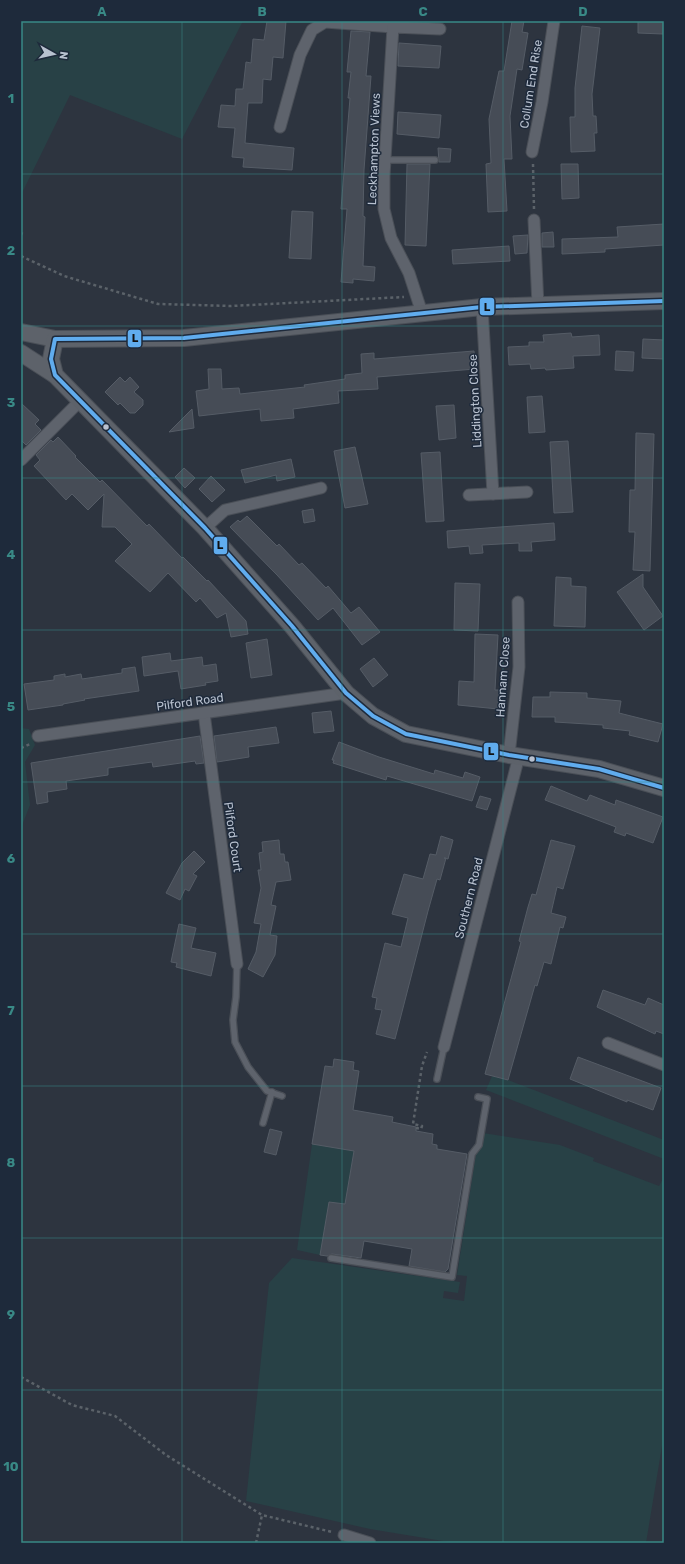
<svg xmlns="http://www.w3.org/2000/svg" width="685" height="1564" font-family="Rubik,sans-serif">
<rect width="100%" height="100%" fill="#2d343f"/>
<g fill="#284146">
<polygon points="21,21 243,21 182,139 70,95 21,195"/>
<polygon points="21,728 29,729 35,745 25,762 30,805 21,828"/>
<polygon points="492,1076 508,1080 664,1140 664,1159 486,1090"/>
<polygon points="483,1133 560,1145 594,1158 593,1161 659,1186 664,1177 664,1434 646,1543 455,1543 370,1529 246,1501 269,1283 292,1258 460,1282 458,1293 444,1291 443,1298 464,1301 467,1276 457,1275 476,1154 480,1149"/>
<polygon points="312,1144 354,1151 345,1204 329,1202 320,1255 297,1250"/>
</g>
<g fill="#464c56" stroke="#555c66">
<polygon points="267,21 286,21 283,58 273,57 271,80 263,79 262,103 248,103 245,143 294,148 292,170 243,167 244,158 232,157 235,128 218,127 221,105 235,106 236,89 243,89 246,62 251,63 253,39 264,40"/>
<polygon points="512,21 524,21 522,32 528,33 522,70 517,69 510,116 512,159 504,159 507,211 488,212 486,164 491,163 489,119 499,71 504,71"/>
<polygon points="638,21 664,21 663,34 638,33"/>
<polygon points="582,26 600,28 592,94 593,116 596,116 597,133 594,133 595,151 571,152 570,117 575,117 575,88"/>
<polygon points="351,31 370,32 366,76 371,76 364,170 363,216 365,217 363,266 375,267 374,281 353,279 353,283 341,282 347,209 341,209 350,98 348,98 351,72 347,72"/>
<polygon points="399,43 441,46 439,68 398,66"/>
<polygon points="398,112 441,115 439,138 397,134"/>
<polygon points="438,148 451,149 450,162 439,162"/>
<polygon points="407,164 430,164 426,246 405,245"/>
<polygon points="561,164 578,164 579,198 562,199"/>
<polygon points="292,211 313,212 311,259 289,258"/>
<polygon points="664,224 664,245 605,249 605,252 562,254 562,239 618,237 617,227"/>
<polygon points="553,232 554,247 542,247 542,233"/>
<polygon points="528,235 527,253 515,254 513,236"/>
<polygon points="509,246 510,261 453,264 452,250"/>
<polygon points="571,333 572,337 599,335 600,355 573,356 574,368 546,370 545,368 531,369 530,364 509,365 508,347 529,346 529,342 544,342 543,335"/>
<polygon points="643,339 664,340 664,359 642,358"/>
<polygon points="474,351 475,369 377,377 378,389 338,391 339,403 293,409 294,418 261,421 260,409 199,416 196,391 209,389 208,369 221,369 222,389 239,388 240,394 305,387 304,385 345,379 345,375 362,373 361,354 374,353 374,359"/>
<polygon points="616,351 634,352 633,371 615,370"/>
<polygon points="120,377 125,382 130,377 139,387 134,392 143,400 143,405 135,413 130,413 120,403 118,405 105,392"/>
<polygon points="542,396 545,432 529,433 527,397"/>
<polygon points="21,403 39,420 35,424 41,430 26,445 21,440"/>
<polygon points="454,405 456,438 439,440 436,406"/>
<polygon points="192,409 194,428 169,432"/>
<polygon points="636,433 654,434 650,571 633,570 635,532 629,532 630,490 635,490"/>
<polygon points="58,437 76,456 75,457 100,482 102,480 147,526 149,524 182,558 183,557 207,581 208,580 246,621 248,634 231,637 226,613 217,618 200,598 196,602 168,573 150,592 115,561 132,544 115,527 102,527 104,494 88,510 72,494 66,500 34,466 40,460 36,455 51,440 53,442"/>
<polygon points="568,441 573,512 554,513 550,442"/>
<polygon points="355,447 368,504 345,508 334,451"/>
<polygon points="440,452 444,521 426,522 421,453"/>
<polygon points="291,459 295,477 277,481 276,475 245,483 241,470"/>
<polygon points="184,468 195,478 185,488 175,477"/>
<polygon points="211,476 225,490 212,502 199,489"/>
<polygon points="313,509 315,521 304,523 302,511"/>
<polygon points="247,516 277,546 279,544 299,565 302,563 326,588 328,586 351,613 359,607 380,632 362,645 333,608 318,620 277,575 230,527 238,520 240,522"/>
<polygon points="554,523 555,540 531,542 532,551 519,551 519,543 482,545 483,553 470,554 469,546 448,548 447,531"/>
<polygon points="643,574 643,587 663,616 644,630 617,592"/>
<polygon points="556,577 571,578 571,586 586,587 585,627 554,626"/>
<polygon points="455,583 480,584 478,631 454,630"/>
<polygon points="475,634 498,635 495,690 499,690 498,709 458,705 459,681 474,682"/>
<polygon points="267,639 272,675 251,678 246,643"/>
<polygon points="170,653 171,661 202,657 203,666 216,664 218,681 205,683 206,685 181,689 178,671 144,676 142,657"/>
<polygon points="374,658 388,675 373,687 360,669"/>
<polygon points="135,667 139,691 84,699 85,700 63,704 63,705 28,710 24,684 54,680 54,676 65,674 65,677 81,674 82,679 122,673 122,669"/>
<polygon points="550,692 587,693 587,698 621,701 619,713 663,724 658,742 629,735 630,731 603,728 603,725 555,722 555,717 532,717 533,697 550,697"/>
<polygon points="331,711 334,731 314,733 312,713"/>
<polygon points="276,727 279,743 248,747 249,757 217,762 214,736"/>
<polygon points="200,736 204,763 196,764 195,761 153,767 152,762 108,768 108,775 66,781 67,789 47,792 48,802 37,804 31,763"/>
<polygon points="339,742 379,757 434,774 435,770 463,778 465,772 480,777 472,801 387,776 386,780 333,763 334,760 332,760"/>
<polygon points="551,786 587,801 590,795 615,805 616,800 663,817 653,843 626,833 625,836 614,832 616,827 545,800"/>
<polygon points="480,796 491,799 487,810 476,807"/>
<polygon points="441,836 453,840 448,859 444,858 446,858 440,880 437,879 428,911 395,1039 376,1034 382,1010 375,1009 377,998 372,997 385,943 401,947 408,918 392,914 404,874 423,879 430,854 436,855"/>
<polygon points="279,840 280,854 284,854 285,862 288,862 291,880 276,882 271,905 276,906 270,935 277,936 275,955 263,977 248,969 256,952 261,924 254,923 261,888 258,870 261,870 259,853 263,852 262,842"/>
<polygon points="551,840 575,846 563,889 557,887 551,913 566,917 563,928 560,927 551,964 544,962 537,986 535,985 508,1080 485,1074 521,942 519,941 528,907 532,894 536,895"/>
<polygon points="194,851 205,862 193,874 197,876 189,891 185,889 180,900 166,893 182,863"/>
<polygon points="179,924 196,928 191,948 216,953 211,976 176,967 177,963 171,962"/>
<polygon points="603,990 645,1005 648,998 664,1005 664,1034 656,1031 655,1034 597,1007"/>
<polygon points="578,1057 661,1088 653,1110 627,1100 627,1102 570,1079"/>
<polygon points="334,1059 354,1062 353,1070 359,1071 353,1110 393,1117 392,1122 416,1127 416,1131 433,1134 432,1144 437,1145 437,1149 467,1154 448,1269 445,1272 409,1266 412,1249 364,1241 361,1258 332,1254 327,1256 320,1255 329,1202 345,1204 354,1151 312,1144 325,1066 333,1067"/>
<polygon points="270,1129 282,1132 276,1155 264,1152"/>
</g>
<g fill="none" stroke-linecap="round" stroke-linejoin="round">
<defs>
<g id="lane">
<polyline points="385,160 435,160"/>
<polyline points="237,964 236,997 233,1020 235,1042 248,1067 267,1091 282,1096"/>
<polyline points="437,1079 444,1047"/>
<polyline points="263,1123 272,1092"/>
<polyline points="331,1258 452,1277 472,1154 479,1145 487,1099 478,1097"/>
</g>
<g id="street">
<polyline points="280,127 300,55 312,30 325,22 393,27"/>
<polyline points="532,152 542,102 554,21"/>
<polyline points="534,220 538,305"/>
<polyline points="482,307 493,494"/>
<polyline points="422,313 409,273 391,238 384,209 384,176 393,27 440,29"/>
<polyline points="21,460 80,401"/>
<polyline points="469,495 527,492"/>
<polyline points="205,528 225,510 321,488"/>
<polyline points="204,713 237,964"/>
<polyline points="38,736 346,693"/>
<polyline points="509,755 519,667 518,602"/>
<polyline points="608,1043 664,1065"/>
<polyline points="444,1047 519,756"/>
<polyline points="344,1535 370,1543"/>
</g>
<g id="secondary">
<polyline points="21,332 55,339 184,338 482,307 664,301"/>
<polyline points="55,339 51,359 55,375 205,528 292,626 346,693 373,716 406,734 509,755 599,769 664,788"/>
<polyline points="21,353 55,375"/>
</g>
</defs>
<use href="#lane" stroke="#4a4f57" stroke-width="8"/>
<use href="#street" stroke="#4a4f57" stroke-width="13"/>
<use href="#secondary" stroke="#4a4f57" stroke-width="18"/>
<g stroke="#5b6269" stroke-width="2.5" stroke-dasharray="3 3" stroke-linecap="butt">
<polyline points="533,164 534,209"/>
<polyline points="21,235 23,230"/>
<polyline points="21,256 64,276 158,304 231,306 404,297"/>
<polyline points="21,748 30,744"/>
<polyline points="416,1128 421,1129 422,1126 413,1124 422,1066 427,1052"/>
<polyline points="21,1377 72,1405 115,1416 166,1455 262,1515 332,1532"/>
<polyline points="256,1543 262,1515"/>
</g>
<use href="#lane" stroke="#5e636c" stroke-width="5.5"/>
<use href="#street" stroke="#5e636c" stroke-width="11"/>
<use href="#secondary" stroke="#5d626a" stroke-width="16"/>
<defs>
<polyline id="bus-1" points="664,301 482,307 184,338 55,339 51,359 55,375 205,528 292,626 346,693 373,716 406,734 509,755 599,769 664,788"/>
</defs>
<use href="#bus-1" stroke="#1e2a3b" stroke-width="7"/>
<use href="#bus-1" stroke="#60acee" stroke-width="4"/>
</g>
<path fill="none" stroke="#398986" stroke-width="1" stroke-opacity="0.55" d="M182 21V1543M342 21V1543M503 21V1543M21 174H664M21 326H664M21 478H664M21 630H664M21 782H664M21 934H664M21 1086H664M21 1238H664M21 1390H664"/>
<g fill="#b8c1cf" stroke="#1e2a3b" stroke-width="1.5">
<circle cx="106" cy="427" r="3.5"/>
<circle cx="532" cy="759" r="3.5"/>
</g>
<g text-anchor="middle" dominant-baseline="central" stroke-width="3" stroke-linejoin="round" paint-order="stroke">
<g font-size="12" fill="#b8c1cf" stroke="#1e2a3b">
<text transform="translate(531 84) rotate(-81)">Collum End Rise</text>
<text transform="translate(374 149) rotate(-88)">Leckhampton Views</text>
<text transform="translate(475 401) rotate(-93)">Liddington Close</text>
<text transform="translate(503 677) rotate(-86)">Hannam Close</text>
<text transform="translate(190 702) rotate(-8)">Pilford Road</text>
<text transform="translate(233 837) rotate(82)">Pilford Court</text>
<text transform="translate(469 898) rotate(-76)">Southern Road</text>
</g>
</g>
<g stroke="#1e2a3b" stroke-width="1.5">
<rect x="479" y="297" width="16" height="19" rx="4" fill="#60acee"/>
<rect x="127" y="329" width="15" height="19" rx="4" fill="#60acee"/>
<rect x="213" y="536" width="15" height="19" rx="4" fill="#60acee"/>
<rect x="483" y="742" width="16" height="19" rx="4" fill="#60acee"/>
</g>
<g font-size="11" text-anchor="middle" font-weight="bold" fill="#111">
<text x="487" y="311">L</text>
<text x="135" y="342">L</text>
<text x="220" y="549">L</text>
<text x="491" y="755">L</text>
</g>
<rect width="685" height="1564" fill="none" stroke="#1e2a3b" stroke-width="44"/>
<g transform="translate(54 54) rotate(98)" stroke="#1e2a3b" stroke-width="3" paint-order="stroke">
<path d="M0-3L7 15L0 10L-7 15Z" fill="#b8c1cf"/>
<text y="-6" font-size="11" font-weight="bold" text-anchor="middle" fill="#b8c1cf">N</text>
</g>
<rect x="22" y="22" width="641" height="1520" fill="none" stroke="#398986" stroke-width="1.5"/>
<g font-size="13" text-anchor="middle" font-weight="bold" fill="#398986">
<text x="102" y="16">A</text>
<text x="262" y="16">B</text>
<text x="423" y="16">C</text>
<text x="583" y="16">D</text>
<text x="11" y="103">1</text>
<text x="11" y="255">2</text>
<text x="11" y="407">3</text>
<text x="11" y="559">4</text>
<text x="11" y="711">5</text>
<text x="11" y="863">6</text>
<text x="11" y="1015">7</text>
<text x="11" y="1167">8</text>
<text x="11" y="1319">9</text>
<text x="11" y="1471">10</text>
</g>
</svg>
